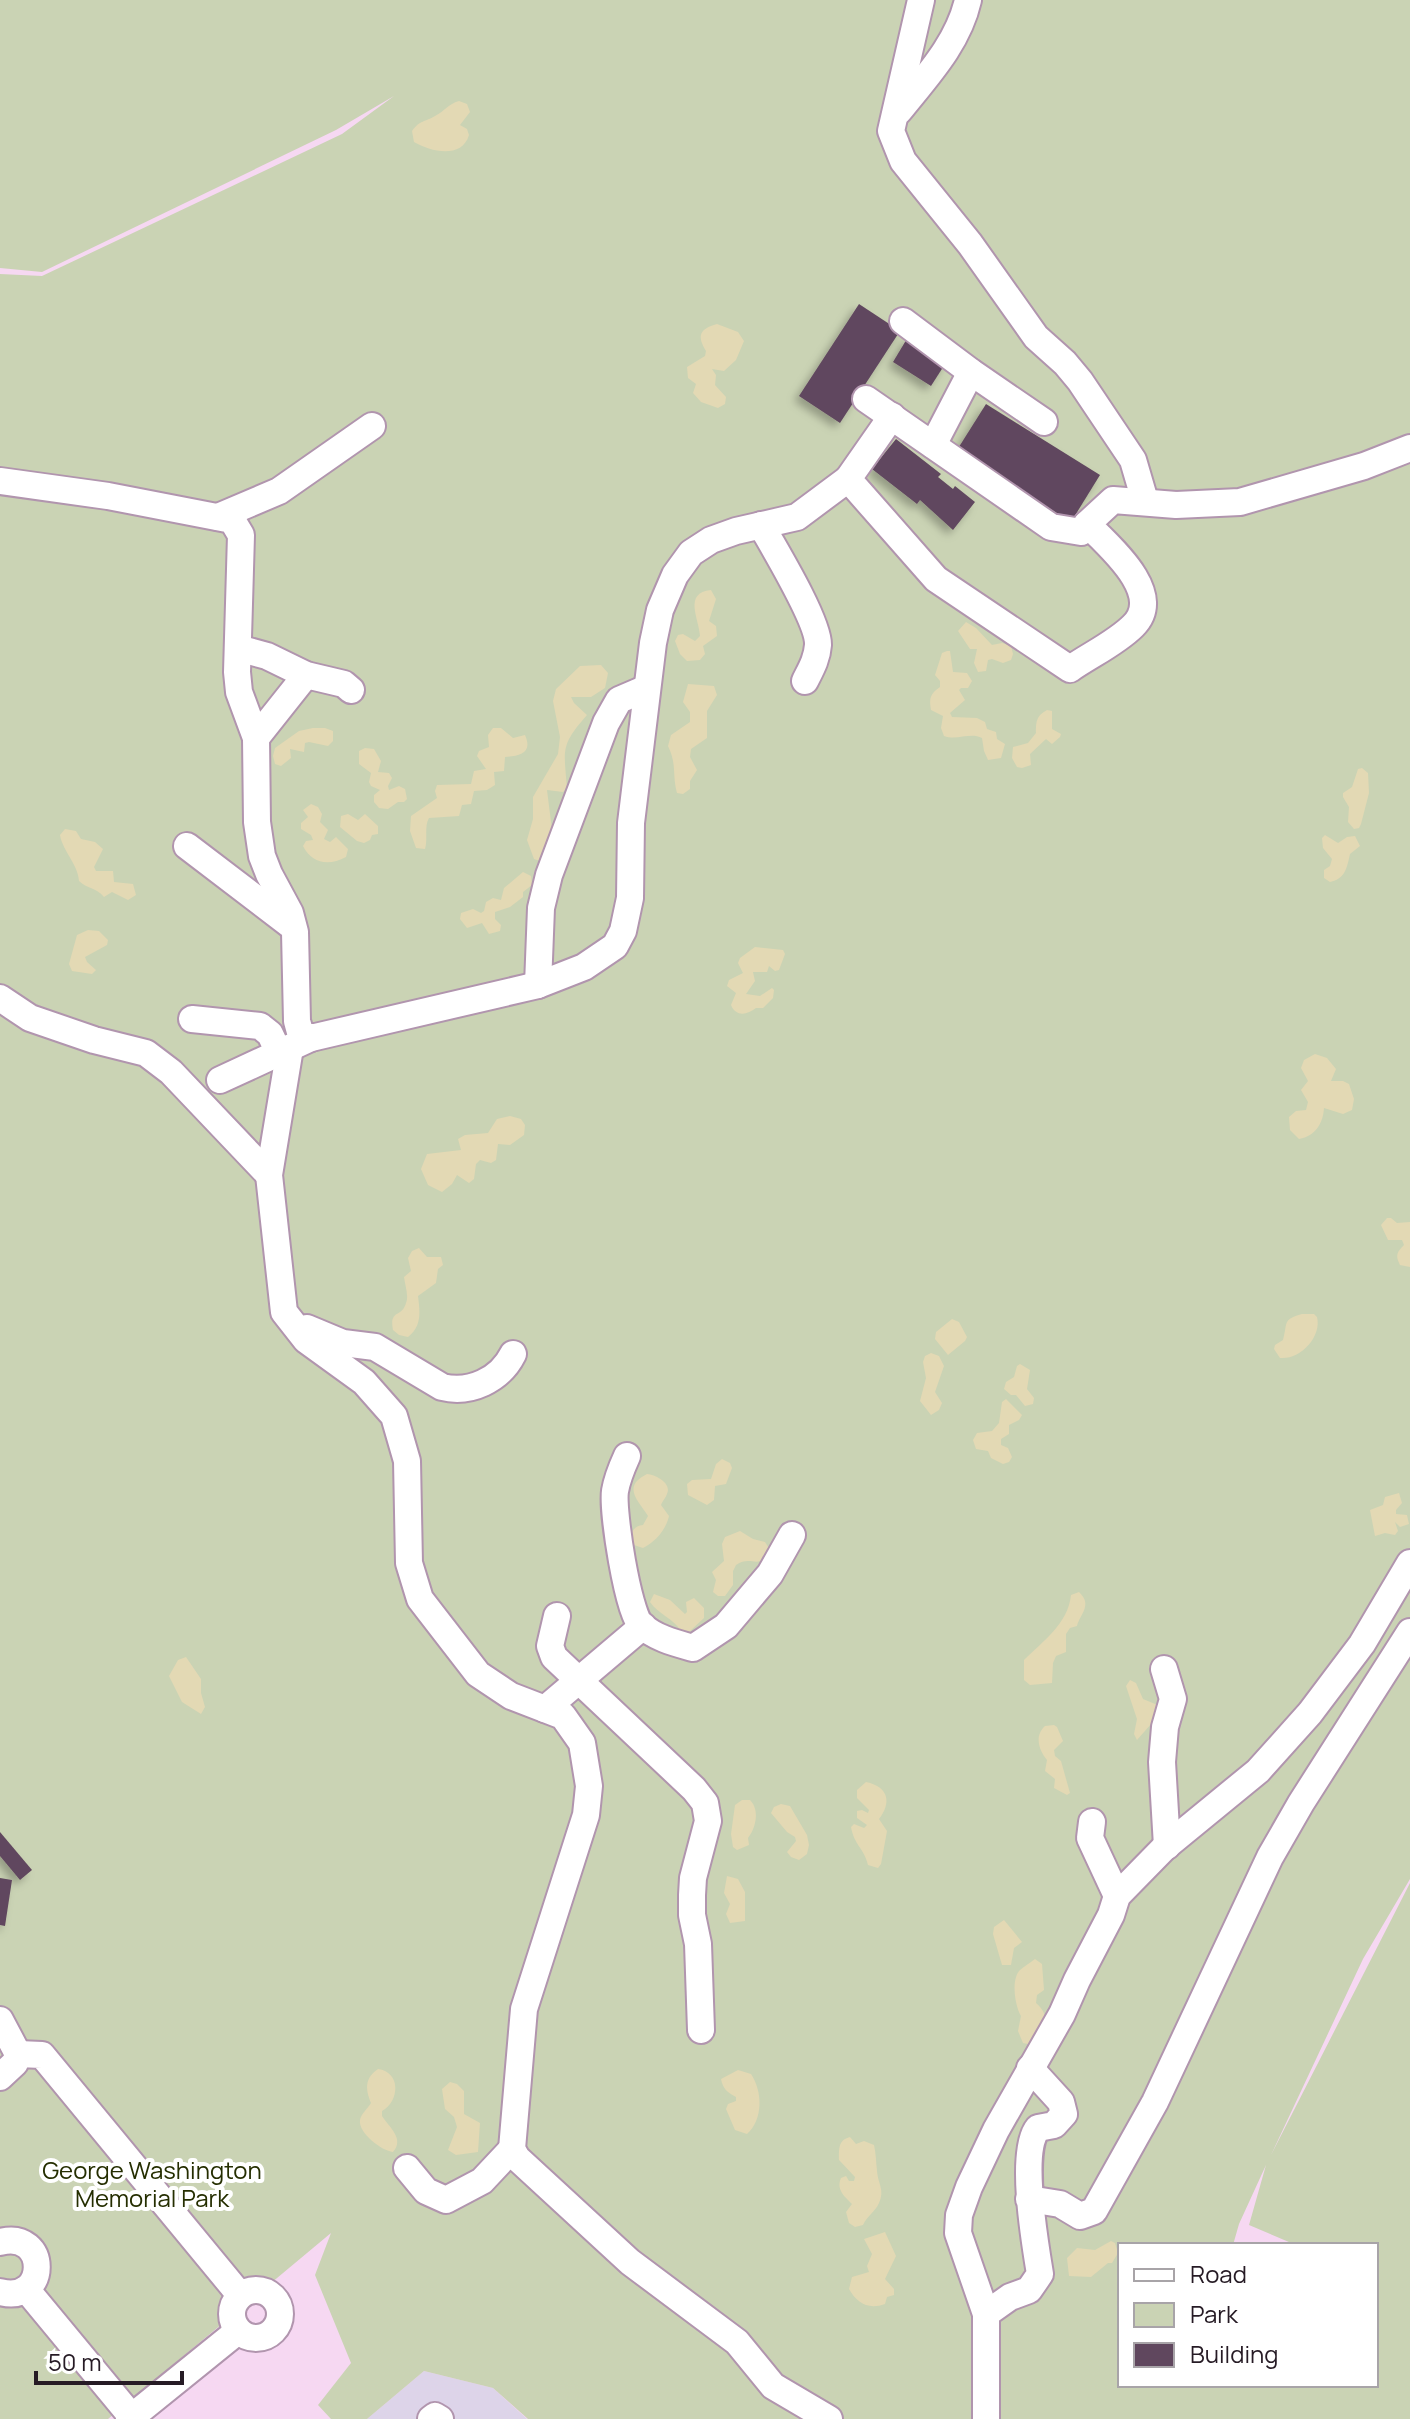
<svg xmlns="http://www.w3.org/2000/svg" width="1410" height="2419" font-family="Manrope,sans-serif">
<defs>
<filter id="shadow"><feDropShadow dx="-5" dy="5" stdDeviation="4" flood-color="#0004"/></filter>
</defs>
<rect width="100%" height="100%" fill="#f6d8f2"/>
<polygon fill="#ddd4e9" points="424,2371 493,2388 527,2419 367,2419"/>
<path fill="#cad3b4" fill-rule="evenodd" d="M0 0H1410V1879L1363 1959 1271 2155 1410 1883V2419H528L493 2388 424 2371 367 2419H331L318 2405 351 2363 315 2275 331 2233 108 2419H0V274L42 276 342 134 394 96 336 130 42 272 0 268ZM1266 2165 1249 2225 1296 2245H1376V2385H1120V2245H1233L1239 2224Z"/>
<g fill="#e3d9b4">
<path d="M459 101 467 104 470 112 460 125 467 129 469 135C462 159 431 152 414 142L412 131C420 120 425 122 435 116 445 111 448 104 459 101Z"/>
<path d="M717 324 738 332 744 341 736 360 724 371 712 369 716 375 715 385 726 397 725 404 718 408 701 402 693 393 696 384 688 378 687 367 705 356 706 351C697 336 699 329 717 324Z"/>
<path d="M711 590 716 599 709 621 716 626 717 636 703 646 705 654 700 660 687 661 680 654 675 641 678 635 683 634 695 641 700 636C699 618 683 593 711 590Z"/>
<polygon points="966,622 976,628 992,645 1002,643 1011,646 1013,654 1011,660 1003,663 992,659 988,660 986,671 978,672 974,663 977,649 970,649 958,631"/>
<path d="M947 651H950L953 672 967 673 972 681 968 688H961L959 690 965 700 950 713 952 717 977 718 985 722 987 729 996 732 997 739 1005 744 1001 758 988 760 984 751 982 738C970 732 957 741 944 736L941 728 943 716 931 710C929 698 930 694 940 687V681L935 675 942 653Z"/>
<path d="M601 665 608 673 605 688 591 697H571L574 703 587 715C560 746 564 749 567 788L563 792 547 790 553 838 543 862 534 859 527 840 533 819V797L558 754 560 737 553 701 556 689 580 666Z"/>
<path d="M688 684 714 686 717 695 707 711V738L691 749 690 757 697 770 690 781V789L683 794 677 793C672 775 677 764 668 746L671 735 690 722V712L683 702Z"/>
<path d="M1047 710 1052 711V729L1061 734 1060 737 1052 744 1046 739 1030 754 1031 765 1022 768 1017 767 1012 758 1013 747 1028 743 1036 733C1036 722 1036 716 1047 710Z"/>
<polygon points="313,728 325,728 333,731 333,741 328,746 309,742 305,743 304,752 290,749 291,758 281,766 275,764 273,756 275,748 299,731"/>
<path d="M493 728H501L513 738 525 735C533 753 520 756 505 757L504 771 494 772 495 785 487 790 474 791 471 804 462 805 459 816 429 818C424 826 428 839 425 849L416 848 410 831 411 816 437 798 435 791 437 785 471 784 474 771 486 769 477 756 479 751 489 747 488 735Z"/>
<polygon points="365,748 374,749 381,761 378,772 389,773 392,778 388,786 389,790 399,786 405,789 407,799 404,802 398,802 388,809 379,808 374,802 374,795 380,790 371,786 369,782 371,773 359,764 359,751"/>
<polygon points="1362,768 1368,773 1369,793 1361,824 1359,828 1354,829 1348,822 1349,807 1343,797 1343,793 1352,787 1358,769"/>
<path d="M311 804 318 807 322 814 320 822 328 830 324 839 330 842 336 837 348 849 346 857C329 866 312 864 303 846L306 841 313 840 311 835 301 829V823L308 817 303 810Z"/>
<polygon points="348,814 358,820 365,814 378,826 378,834 372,835 370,840 364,843 357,841 340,827 341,816"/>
<path d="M65 829 76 831 81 839 95 842 103 849 94 867 96 871H113L114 882 133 884 136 895 128 900 112 892 104 897C96 887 87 889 79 881 78 864 63 852 60 835Z"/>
<path d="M1325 835 1338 843 1347 837 1355 836 1360 846 1350 854C1347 868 1345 879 1330 882L1324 878V870L1330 866 1332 859 1323 848 1322 838Z"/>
<polygon points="523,872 531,876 532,885 523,892 523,897 510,907 495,912 495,919 501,925 500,931 489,934 482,923 467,928 460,919 461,913 473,909 481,913 484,911 486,902 493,898 501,900 504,888"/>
<polygon points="88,930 99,931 108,940 107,945 85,957 87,962 96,970 92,974 72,971 69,964 77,935"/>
<path d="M755 947 783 950 785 954 779 970 775 971 769 966 767 972H753L755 981 746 994 760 996 772 988 774 990 773 998 763 1008H756C747 1015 736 1017 731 1005L736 993 727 986 729 980 743 973 738 963 740 958Z"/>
<path d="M1315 1054 1327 1058 1336 1069 1331 1081H1343L1349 1084 1354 1099 1352 1110 1343 1114 1324 1108C1323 1123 1316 1136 1299 1139L1290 1130 1289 1117 1296 1111 1306 1110 1308 1102 1301 1090 1308 1081 1301 1068 1304 1060Z"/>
<polygon points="510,1116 521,1119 525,1125 524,1135 510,1145 498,1144 496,1160 491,1163 480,1160 476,1164 474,1179 469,1183 457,1175 452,1184 442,1192 428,1185 421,1169 427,1154 461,1150 458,1139 465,1135 488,1133 497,1119"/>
<path d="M1387 1218H1391L1397 1223 1410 1222V1267L1400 1265C1395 1255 1397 1252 1404 1245L1402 1240H1388L1381 1225Z"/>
<path d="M419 1248 427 1257H441L443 1265 438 1269 436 1283 418 1296C420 1312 422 1326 408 1337L399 1335 393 1330C389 1309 402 1318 406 1303 409 1296 405 1285 404 1277L411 1271 408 1258 412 1251Z"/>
<path d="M1302 1314H1314L1317 1317C1322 1337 1300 1360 1280 1358L1274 1349 1275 1345 1283 1340C1288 1322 1282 1320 1302 1314Z"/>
<polygon points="952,1319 959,1322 967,1337 965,1341 948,1355 935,1339 936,1332"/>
<polygon points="931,1353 939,1356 944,1366 935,1392 942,1403 939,1410 931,1415 920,1401 926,1378 923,1362 925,1356"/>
<polygon points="1020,1364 1030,1370 1027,1389 1034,1398 1033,1404 1025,1406 1016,1395 1011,1395 1004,1389 1006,1382 1014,1377 1017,1366"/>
<polygon points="1006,1399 1022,1415 1019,1420 1009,1425 1009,1434 1001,1439 1001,1445 1008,1448 1012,1457 1009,1462 1003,1464 991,1458 988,1451 976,1449 973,1440 977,1433 992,1431 999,1423 1002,1402"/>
<polygon points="722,1459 730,1463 732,1468 726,1484 715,1486 714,1500 707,1505 688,1495 687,1484 692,1480 711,1479 716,1464"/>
<path d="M647 1474C656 1475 672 1483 667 1494 666 1498 662 1501 661 1505L669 1516C666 1530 655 1542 643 1548L634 1545 629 1539C632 1531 634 1526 643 1525L648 1516C639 1501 621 1487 647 1474Z"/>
<polygon points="1399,1493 1402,1503 1396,1510 1396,1514 1407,1515 1409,1524 1400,1527 1395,1522 1398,1531 1395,1535 1385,1533 1375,1536 1370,1510 1383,1505 1385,1497"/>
<path d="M740 1531 753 1539 765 1542 770 1550C759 1572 752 1554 736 1565L733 1571V1585L725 1596H718L713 1592 716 1580 712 1572 724 1561 722 1544 725 1537Z"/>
<path d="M1079 1592C1093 1605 1080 1614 1077 1626L1070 1628 1066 1634V1652L1056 1656 1053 1663 1052 1683 1030 1685 1024 1680V1660C1043 1641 1068 1624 1071 1595Z"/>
<path d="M654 1594 670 1600 685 1614 687 1612 686 1602 694 1598 704 1608V1618L689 1632 681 1631C673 1618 658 1614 650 1602Z"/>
<polygon points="186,1657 201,1679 201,1693 205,1707 201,1714 182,1702 169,1676 178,1660"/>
<polygon points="1130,1680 1136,1683 1143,1699 1160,1706 1159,1715 1137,1740 1134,1734 1137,1719 1126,1686"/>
<path d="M1054 1725 1057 1727 1063 1741 1054 1750 1055 1756 1061 1761 1070 1793 1067 1795 1054 1788 1055 1779 1045 1771 1047 1760C1039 1750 1034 1736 1045 1726Z"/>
<path d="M866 1782C890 1787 891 1804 879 1819L887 1831 881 1864 878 1868 868 1865C864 1848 854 1845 851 1827L854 1824 864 1828 867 1825 857 1818V1811L862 1810 868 1813 869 1810 857 1798V1790Z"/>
<path d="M742 1800H750C760 1810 756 1828 748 1838L749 1845 737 1850 733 1847 731 1834 735 1805Z"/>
<polygon points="781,1804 790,1806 807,1835 809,1845 807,1854 799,1860 791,1857 787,1852 796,1841 795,1837 787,1832 771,1813 774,1807"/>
<polygon points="727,1876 738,1879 745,1892 745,1921 730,1923 726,1914 730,1904 724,1893"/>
<polygon points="1004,1920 1022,1942 1014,1948 1011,1965 1002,1965 993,1934 994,1927"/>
<path d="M1035 1959 1042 1964 1044 1990 1037 1995 1036 2003C1048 2014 1046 2019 1040 2033L1033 2035 1028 2044 1023 2043 1018 2031 1021 2016C1015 2006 1011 1981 1019 1971 1023 1967 1030 1963 1035 1959Z"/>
<path d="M378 2069C401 2072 400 2101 382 2111V2116C389 2127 405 2139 393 2152 382 2151 358 2133 360 2120 361 2114 368 2108 371 2103 365 2088 365 2078 378 2069Z"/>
<path d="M738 2070 751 2074C763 2092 763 2120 747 2134L735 2130 726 2109 728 2104 736 2101V2097C727 2092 723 2089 721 2079Z"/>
<polygon points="450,2082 457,2084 464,2091 464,2114 480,2123 478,2152 456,2155 448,2150 457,2127 454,2117 445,2109 442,2089"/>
<path d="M850 2137 856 2144 864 2141 874 2145C876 2154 876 2162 877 2171 878 2184 885 2190 879 2203 875 2212 867 2216 863 2225L855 2227 849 2223 846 2212 852 2204C844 2196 836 2189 841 2178L846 2176 849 2181H854L855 2177 839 2160C839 2149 838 2140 850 2137Z"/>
<path d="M885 2232 896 2256 885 2279 894 2289V2295L887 2297 885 2304C868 2310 857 2303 849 2289L852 2277 869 2272 867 2266 872 2254 864 2239Z"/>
<polygon points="1111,2241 1115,2243 1118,2253 1112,2263 1108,2263 1091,2277 1069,2276 1067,2258 1077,2248 1095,2250"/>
</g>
<g fill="#60475e" filter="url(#shadow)">
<polygon points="859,304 900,331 840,423 799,396"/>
<polygon points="908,337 947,361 931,386 893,362"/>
<polygon points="986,404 1100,475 1071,522 957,450"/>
<polygon points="896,439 941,474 938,477 953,489 955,486 975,502 953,530 920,500 917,504 872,469"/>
<polygon points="0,1832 32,1870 20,1880 0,1856"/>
<polygon points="0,1878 12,1880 5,1926 0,1925"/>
</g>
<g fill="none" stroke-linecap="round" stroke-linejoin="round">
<defs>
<g id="minor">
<polyline points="921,0 891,131 903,161 970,244 1036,337 1065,363 1080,381 1133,460 1145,501"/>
<path d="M899 111C926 77 958 44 968 0"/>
<polyline points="903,321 971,372 1044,422"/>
<polyline points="866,399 1051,527 1081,532 1087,524"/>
<path d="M892 416 848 479 936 579 1070 669C1090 655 1116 643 1133 626 1166 594 1109 546 1087 524L1113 500 1176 505 1240 502 1364 466 1410 448"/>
<polyline points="933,445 971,372"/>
<polyline points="0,481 108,496 232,520 241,535 237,672 239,692 256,738 257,822 262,856 269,874 290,913 295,932 297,1021 300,1032 311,1038"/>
<polyline points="218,517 279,491 372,426"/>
<path d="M761 525C774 548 819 622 818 645 817 659 811 669 805 681"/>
<polyline points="238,648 267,656 306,675 344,684 351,690"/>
<polyline points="256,738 306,675"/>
<polyline points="187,846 293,927"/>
<polyline points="538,985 541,908 549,875 606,723 619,700 647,688"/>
<polyline points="0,998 30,1018 94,1040 146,1053 171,1072 269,1175"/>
<polyline points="192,1019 260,1026 270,1034 279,1053"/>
<polyline points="290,1048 269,1175 284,1312 306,1340 364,1382 394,1416 407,1461 409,1563 420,1599 478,1674 511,1696 563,1716 582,1743 589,1786 586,1815 524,2009 512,2149 517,2158 630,2262 737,2342 773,2386 829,2419"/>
<polyline points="220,1080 311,1038 538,985 584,967 615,946 623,931 630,898 631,823 653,643 660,610 675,575 691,553 711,540 736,531 797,517 848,479"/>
<path d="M307 1328 343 1343 375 1347 442 1387C470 1394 500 1380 513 1354"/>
<path d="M627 1456C622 1467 617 1479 615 1491 612 1511 628 1613 641 1625 655 1638 675 1643 693 1648L726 1626 770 1574 792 1535"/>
<polyline points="557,1616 550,1646 554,1657 694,1789 705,1803 708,1821 693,1878 692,1895 692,1915 698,1944 701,2030"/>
<polyline points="1164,1669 1173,1699 1165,1727 1162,1762 1167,1846"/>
<polyline points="545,1709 643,1626"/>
<polyline points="1092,1822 1090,1838 1117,1896"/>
<polyline points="0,2020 18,2054 15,2063 0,2077"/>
<polyline points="18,2054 42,2055 240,2295"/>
<polyline points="407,2168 426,2191 446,2200 482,2181 512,2149"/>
<polyline points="1029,2199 1060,2204 1080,2216 1094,2211 1155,2102 1270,1857 1301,1803 1410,1632"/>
<path d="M0 2242C49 2229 49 2305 0 2292"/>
<polyline points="26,2289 132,2417"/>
<circle cx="256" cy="2314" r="24"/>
<path d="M986 2314 1010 2297 1029 2290 1040 2274C1035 2244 1019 2150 1038 2128L1054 2125 1064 2114 1061 2102 1030 2068"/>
<polyline points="129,2419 238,2331"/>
<polyline points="431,2419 435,2416 440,2419"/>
<polyline points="986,2419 986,2314 958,2233 959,2215 969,2187 996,2130 1062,2014 1077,1980 1111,1915 1117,1896 1164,1848 1258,1771 1310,1713 1362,1644 1410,1563"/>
</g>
</defs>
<use href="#minor" stroke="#b195ae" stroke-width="30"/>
<use href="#minor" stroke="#fff" stroke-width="26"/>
</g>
<g text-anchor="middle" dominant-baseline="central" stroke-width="8" stroke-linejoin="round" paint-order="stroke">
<g font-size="24" fill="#252e01" stroke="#fff">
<text x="152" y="2169">George Washington<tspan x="152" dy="28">Memorial Park</tspan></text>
</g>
</g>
<rect x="1118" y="2243" width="260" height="144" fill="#ffffff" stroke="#a8a4a8" stroke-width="2"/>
<rect x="1134" y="2269" width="40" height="12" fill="#ffffff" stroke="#a8a4a8" stroke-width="2"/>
<text x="1190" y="2283" font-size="24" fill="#261b25">Road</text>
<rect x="1134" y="2303" width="40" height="24" fill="#cad3b4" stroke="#a8a4a8" stroke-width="2"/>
<text x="1190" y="2323" font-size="24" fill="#261b25">Park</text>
<rect x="1134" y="2343" width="40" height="24" fill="#60475e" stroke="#a8a4a8" stroke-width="2"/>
<text x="1190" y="2363" font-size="24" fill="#261b25">Building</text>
<path d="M36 2371v12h146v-12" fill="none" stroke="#261b25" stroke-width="4"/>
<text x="48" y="2371" font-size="24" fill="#261b25" stroke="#ffffff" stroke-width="6" paint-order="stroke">50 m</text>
</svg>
